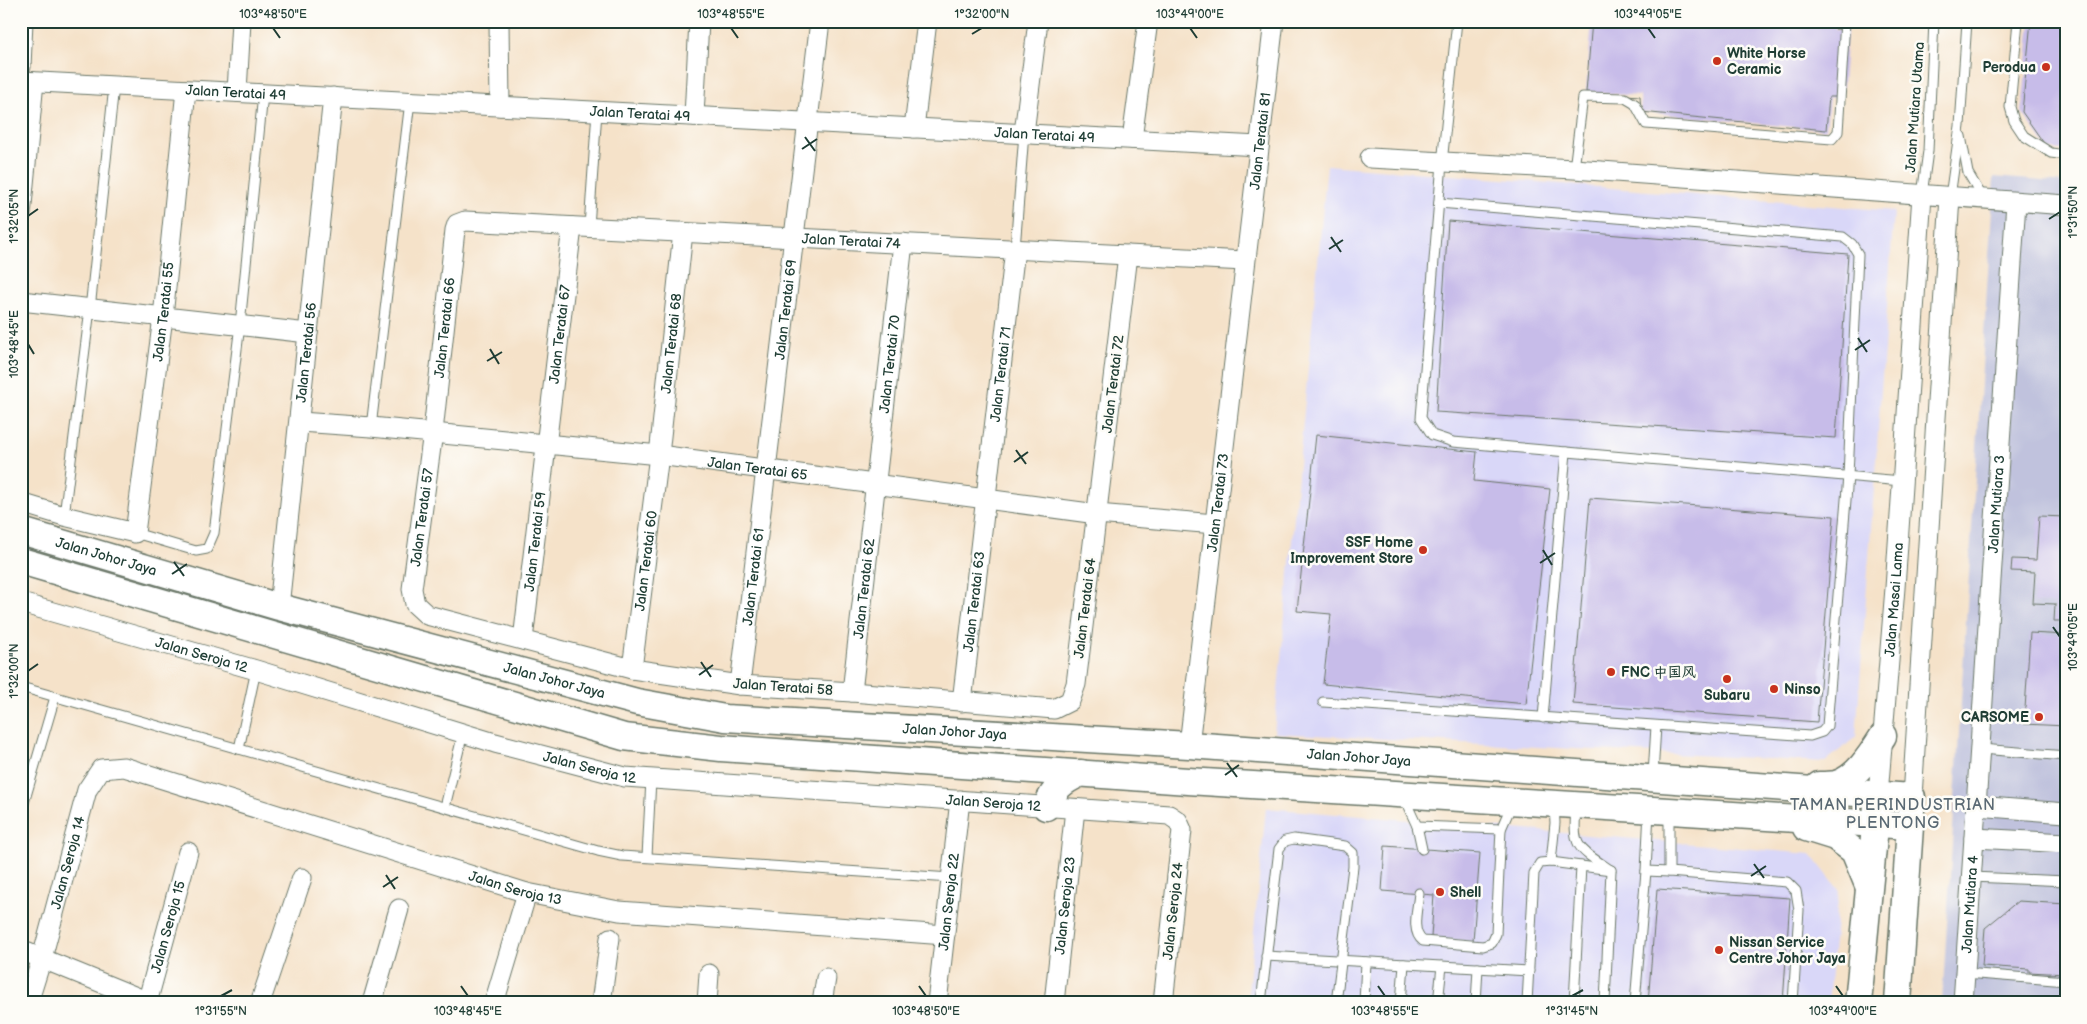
<svg xmlns="http://www.w3.org/2000/svg" width="2087" height="1024" font-family="'Balsamiq Sans','LXGW WenKai TC',sans-serif">
<rect width="100%" height="100%" fill="#fdfcf7"/>
<filter id="ink" filterUnits="userSpaceOnUse"><feTurbulence type="fractalNoise" baseFrequency=".02" numOctaves="2"/><feDisplacementMap in="SourceGraphic" scale="10" xChannelSelector="R" yChannelSelector="G"/><feConvolveMatrix kernelMatrix="1 2 1 2 8 2 1 2 1" color-interpolation-filters="sRGB"/></filter>
<filter id="wash" filterUnits="userSpaceOnUse"><feTurbulence type="fractalNoise" baseFrequency=".0096" numOctaves="4" result="noise"/><feDisplacementMap in="SourceGraphic" scale="20" xChannelSelector="R" yChannelSelector="G"/><feGaussianBlur stdDeviation="1.12" result="paint"/><feColorMatrix in="noise" values="0 0 0 0 0 0 0 0 0 0 0 0 0 0 0 0 0 1.4 0 .05"/><feComposite in="paint" operator="in"/></filter>
<g filter="url(#wash)">
<rect width="100%" height="100%" fill="#f5e2c9"/>
<g fill="#d9d7f8">
<polygon points="1327,165 1894,211 1856,737 1825,762 1274,733"/>
<polygon points="1266,808 1811,854 1839,890 1828,1003 1247,1003"/>
</g>
<polygon fill="#c0c2dd" points="1994,177 2066,183 2066,1003 1942,1003"/>
<g id="blocks">
<g fill="#c7bce9">
<polygon points="1592,21 1836,21 1835,29 1847,30 1842,97 1829,97 1826,130 1641,112 1640,96 1586,92"/>
<polygon points="2031,21 2066,21 2066,150 2048,149 2022,112"/>
<polygon points="1448,221 1848,254 1836,438 1436,412"/>
<polygon points="1316,435 1477,452 1474,481 1550,489 1526,704 1323,684 1331,614 1297,611"/>
<polygon points="1590,498 1834,516 1817,722 1573,704"/>
<polygon points="2039,516 2066,517 2066,621 2054,621 2055,604 2033,603 2035,572 2011,571 2012,559 2036,560"/>
<polygon points="2030,633 2066,635 2066,726 2024,724"/>
<polygon points="1385,846 1480,853 1473,941 1431,937 1434,895 1382,891"/>
<polygon points="1657,889 1790,898 1783,1003 1648,1003"/>
<polygon points="2018,901 2066,904 2066,974 2029,972 2029,969 1982,966 1985,928"/>
</g>
</g>
</g>
<g filter="url(#ink)">
<use href="#blocks" fill-opacity="0" stroke="#6a7768" stroke-width="1"/>
<g fill="none" stroke-linecap="round" stroke-linejoin="round">
<defs>
<g id="lane">
<polyline points="1457,21 1442,163 1421,418 1432,435 1453,442 1902,481"/>
<polyline points="2018,21 2010,107 2014,121 2024,136 2051,153 2066,155"/>
<polyline points="1961,136 1968,173 1983,198"/>
<polyline points="1574,169 1583,97 1625,98 1635,104 1646,124 1832,139 1838,132 1845,21"/>
<polyline points="1922,195 1928,151 1934,21"/>
<polyline points="1950,197 1960,126 1967,21"/>
<polyline points="589,227 597,111"/>
<polyline points="1015,249 1024,133"/>
<polyline points="371,427 410,101"/>
<polyline points="64,516 90,309 114,86"/>
<polyline points="135,533 196,551 207,549 214,533 240,325 263,94"/>
<polyline points="21,687 598,851 622,856 951,878"/>
<polyline points="1323,702 1810,736 1822,732 1827,726 1848,476 1858,254 1852,244 1843,237 1439,203"/>
<polyline points="1543,718 1566,452"/>
<polyline points="239,749 256,670"/>
<polyline points="1981,749 2066,756"/>
<polyline points="1653,775 1656,726"/>
<polyline points="1404,798 1417,826 1422,849"/>
<polyline points="445,807 463,733"/>
<path d="M1576 808C1573 847 1576 847 1609 869"/>
<polyline points="21,813 55,697"/>
<polyline points="1669,813 1669,872 1787,882 1796,891 1799,910 1793,1003"/>
<polyline points="1417,826 1501,829"/>
<polyline points="647,857 651,779"/>
<polyline points="1551,862 1555,823 1554,805"/>
<polyline points="1646,871 1669,872"/>
<polyline points="1972,877 2066,881"/>
<path d="M1419 893C1418 907 1410 932 1423 941L1483 946 1492 943 1496 934 1501 829 1512 804"/>
<polyline points="1266,956 1529,971"/>
<polyline points="1965,973 2066,981"/>
<polyline points="1261,1003 1279,849 1285,841 1294,839 1345,846 1353,853 1353,867 1336,1003"/>
<polyline points="1364,1003 1366,962"/>
<polyline points="1401,1003 1404,964"/>
<polyline points="1438,1003 1442,966"/>
<polyline points="1476,1003 1478,968"/>
<polyline points="1527,1003 1534,873 1540,863 1551,862 1611,870"/>
<polyline points="1574,1003 1581,866"/>
<polyline points="1605,1003 1611,870"/>
<polyline points="1635,1003 1646,871 1649,811"/>
</g>
<g id="street">
<polyline points="499,21 500,106"/>
<polyline points="21,67 23,21"/>
<path id="s1" d="M21 81 1259 146"/>
<polyline points="237,92 241,21"/>
<polyline points="694,116 699,21"/>
<polyline points="914,128 927,21"/>
<polyline points="1024,133 1038,21"/>
<polyline points="1132,139 1148,21"/>
<polyline points="1370,158 1574,169 2066,205"/>
<polyline points="21,215 34,82"/>
<path id="s2" d="M1128 255 1076 684 1070 701 1054 709 852 692 740 685 632 669 427 615 415 604 412 589 433 432 455 230 457 224 465 221C725 234 985 248 1245 261"/>
<polyline points="21,301 308,333"/>
<path id="s3" d="M300 422 371 427 659 455 1097 514 1215 524"/>
<path id="s4" d="M21 503 64 516 135 533 163 317 186 90"/>
<path id="s5" d="M21 603 256 670 495 743 625 777 1169 815 1178 821 1182 830 1163 1003"/>
<path id="s6" d="M279 607 333 97"/>
<path id="s7" d="M523 640 572 227"/>
<path id="s8" d="M632 669 659 455 683 232"/>
<path id="s9" d="M740 685 820 21"/>
<path id="s10" d="M852 692 903 243"/>
<path id="s11" d="M962 702 1015 249"/>
<path id="s12" d="M1189 745 1274 21"/>
<path id="s13" d="M1878 795 1895 588 1922 195"/>
<polyline points="1912,797 1950,197"/>
<polyline points="1977,806 2066,813"/>
<polyline points="1974,838 2066,843"/>
<polyline points="21,950 151,1003"/>
<path id="s14" d="M28 1003 42 958 87 790 101 769 124 767 527 893 619 911 945 935"/>
<path id="s15" d="M147 1003 188 852"/>
<polyline points="260,1003 302,878"/>
<polyline points="372,1003 399,909"/>
<polyline points="494,1003 527,893"/>
<polyline points="601,1003 610,938"/>
<polyline points="707,1003 709,974"/>
<polyline points="822,1003 826,978"/>
<path id="s16" d="M937 1003 960 800"/>
<path id="s17" d="M1054 1003 1075 809"/>
<path id="s18" d="M1963 1003 2016 202"/>
</g>
<g id="secondary">
<path id="s19" d="M21 531 279 607 637 702 725 718 1189 745 1912 797 1898 1003"/>
<polyline points="21,561 624,737 721,748 1188,781 1910,826"/>
<path d="M1819 785C1825 785 1831 785 1836 784 1857 778 1872 753 1883 736"/>
<path d="M1046 807C1055 787 1062 782 1081 773"/>
<polyline points="1806,828 1835,837 1854,851 1868,885"/>
<polyline points="1858,1003 1877,806"/>
</g>
</defs>
<use href="#lane" stroke="#6a7768" stroke-width="11"/>
<use href="#street" stroke="#6a7768" stroke-width="21"/>
<use href="#secondary" stroke="#6a7768" stroke-width="29"/>
<use href="#lane" stroke="#fff" stroke-width="9"/>
<use href="#street" stroke="#fff" stroke-width="19"/>
<use href="#secondary" stroke="#fff" stroke-width="26"/>
</g>
</g>
<path fill="none" stroke="#1f3d34" stroke-width="2" d="M273 28 280 38M731 28 738 38M1190 28 1197 38M1648 28 1655 38M972 34 982 28M805 137 815 151M802 149 817 139M28 216 38 209M2049 219 2060 212M1331 237 1341 252M1329 249 1343 240M1858 338 1867 352M28 344 34 354M490 349 499 364M1855 350 1870 340M487 361 502 352M1016 450 1026 464M1014 462 1028 452M1543 550 1552 565M174 562 184 576M1540 563 1555 553M172 574 187 564M2053 627 2060 637M701 662 711 677M28 671 38 664M699 675 713 665M1227 763 1237 777M1225 775 1239 765M1754 864 1764 878M386 875 395 889M1751 876 1766 866M383 887 398 877M461 986 468 996M919 986 926 996M1378 986 1385 996M1836 986 1843 996M221 996 232 990M1572 996 1583 990"/>
<g fill="#c8321e" stroke="#fdfcf7" stroke-width="2">
<circle cx="1717" cy="61" r="5"/>
<circle cx="2046" cy="67" r="5"/>
<circle cx="1423" cy="550" r="5"/>
<circle cx="1611" cy="672" r="5"/>
<circle cx="1727" cy="679" r="5"/>
<circle cx="1774" cy="689" r="5"/>
<circle cx="2039" cy="717" r="5"/>
<circle cx="1440" cy="892" r="5"/>
<circle cx="1719" cy="950" r="5"/>
</g>
<g text-anchor="middle" dominant-baseline="central" stroke-width="5" stroke-linejoin="round" paint-order="stroke">
<g font-size="14" font-weight="bold" fill="#1f3d34" stroke="#fdfcf7" text-anchor="start">
<text x="1727" y="53">White Horse<tspan x="1727" dy="16">Ceramic</tspan></text>
<text x="2036" y="67" text-anchor="end">Perodua</text>
<text x="1413" y="542" text-anchor="end">SSF Home<tspan x="1413" dy="16">Improvement Store</tspan></text>
<text x="1621" y="672">FNC 中国风</text>
<text x="1784" y="689">Ninso</text>
<text x="1727" y="695" text-anchor="middle">Subaru</text>
<text x="2029" y="717" text-anchor="end">CARSOME</text>
<text x="1450" y="892">Shell</text>
<text x="1729" y="942">Nissan Service<tspan x="1729" dy="16">Centre Johor Jaya</tspan></text>
</g>
<g font-size="14" fill="#1f3d34" stroke="#fdfcf7">
<text stroke="none"><textPath href="#s1" startOffset="215">Jalan Teratai 49</textPath></text>
<text transform="translate(1915 107) rotate(-86)">Jalan Mutiara Utama</text>
<text stroke="none"><textPath href="#s1" startOffset="620">Jalan Teratai 49</textPath></text>
<text stroke="none"><textPath href="#s1" startOffset="1025">Jalan Teratai 49</textPath></text>
<text stroke="none"><textPath href="#s12" startOffset="608">Jalan Teratai 81</textPath></text>
<text stroke="none"><textPath href="#s2" startOffset="1899">Jalan Teratai 74</textPath></text>
<text stroke="none"><textPath href="#s9" startOffset="378">Jalan Teratai 69</textPath></text>
<text stroke="none"><textPath href="#s4" startOffset="341">Jalan Teratai 55</textPath></text>
<text stroke="none"><textPath href="#s2" startOffset="1399">Jalan Teratai 66</textPath></text>
<text stroke="none"><textPath href="#s7" startOffset="308">Jalan Teratai 67</textPath></text>
<text stroke="none"><textPath href="#s8" startOffset="328">Jalan Teratai 68</textPath></text>
<text stroke="none"><textPath href="#s6" startOffset="256">Jalan Teratai 56</textPath></text>
<text stroke="none"><textPath href="#s10" startOffset="330">Jalan Teratai 70</textPath></text>
<text stroke="none"><textPath href="#s11" startOffset="330">Jalan Teratai 71</textPath></text>
<text transform="translate(1113 384) rotate(-83)">Jalan Teratai 72</text>
<text stroke="none"><textPath href="#s3" startOffset="460">Jalan Teratai 65</textPath></text>
<text stroke="none"><textPath href="#s12" startOffset="244">Jalan Teratai 73</textPath></text>
<text stroke="none"><textPath href="#s18" startOffset="500">Jalan Mutiara 3</textPath></text>
<text stroke="none"><textPath href="#s2" startOffset="1208">Jalan Teratai 57</textPath></text>
<text stroke="none"><textPath href="#s7" startOffset="99">Jalan Teratai 59</textPath></text>
<text stroke="none"><textPath href="#s19" startOffset="89">Jalan Johor Jaya</textPath></text>
<text stroke="none"><textPath href="#s8" startOffset="109">Jalan Teratai 60</textPath></text>
<text stroke="none"><textPath href="#s9" startOffset="109">Jalan Teratai 61</textPath></text>
<text stroke="none"><textPath href="#s10" startOffset="104">Jalan Teratai 62</textPath></text>
<text stroke="none"><textPath href="#s13" startOffset="196">Jalan Masai Lama</textPath></text>
<text stroke="none"><textPath href="#s11" startOffset="101">Jalan Teratai 63</textPath></text>
<text transform="translate(1085 608) rotate(-83)">Jalan Teratai 64</text>
<text stroke="none"><textPath href="#s5" startOffset="188">Jalan Seroja 12</textPath></text>
<text stroke="none"><textPath href="#s19" startOffset="554">Jalan Johor Jaya</textPath></text>
<text transform="translate(783 687) rotate(4)">Jalan Teratai 58</text>
<text stroke="none"><textPath href="#s19" startOffset="959">Jalan Johor Jaya</textPath></text>
<text stroke="none"><textPath href="#s19" startOffset="1364">Jalan Johor Jaya</textPath></text>
<text stroke="none"><textPath href="#s5" startOffset="592">Jalan Seroja 12</textPath></text>
<text stroke="none"><textPath href="#s5" startOffset="998">Jalan Seroja 12</textPath></text>
<text stroke="none"><textPath href="#s14" startOffset="146">Jalan Seroja 14</textPath></text>
<text stroke="none"><textPath href="#s14" startOffset="679">Jalan Seroja 13</textPath></text>
<text stroke="none"><textPath href="#s16" startOffset="102">Jalan Seroja 22</textPath></text>
<text stroke="none"><textPath href="#s18" startOffset="99">Jalan Mutiara 4</textPath></text>
<text stroke="none"><textPath href="#s17" startOffset="98">Jalan Seroja 23</textPath></text>
<text transform="translate(1173 911) rotate(-84)">Jalan Seroja 24</text>
<text stroke="none"><textPath href="#s15" startOffset="79">Jalan Seroja 15</textPath></text>
</g>
<g font-size="16" letter-spacing="1" fill="#5a6973" stroke="#fdfcf7">
<text x="1893" y="805">TAMAN PERINDUSTRIAN<tspan x="1893" dy="18">PLENTONG</tspan></text>
</g>
</g>
<rect width="2087" height="1024" fill="none" stroke="#fdfcf7" stroke-width="55"/>
<rect x="28" y="28" width="2032" height="968" fill="none" stroke="#1f3d34" stroke-width="2"/>
<g font-size="12" text-anchor="middle" fill="#1f3d34">
<text x="273" y="18">103°48'50"E</text>
<text x="731" y="18">103°48'55"E</text>
<text x="982" y="18">1°32'00"N</text>
<text x="1190" y="18">103°49'00"E</text>
<text x="1648" y="18">103°49'05"E</text>
<text transform="translate(2073 212) rotate(-90)" y="4">1°31'50"N</text>
<text transform="translate(14 216) rotate(-90)" y="4">1°32'05"N</text>
<text transform="translate(14 344) rotate(-90)" y="4">103°48'45"E</text>
<text transform="translate(2073 637) rotate(-90)" y="4">103°49'05"E</text>
<text transform="translate(14 671) rotate(-90)" y="4">1°32'00"N</text>
<text x="221" y="1015">1°31'55"N</text>
<text x="468" y="1015">103°48'45"E</text>
<text x="926" y="1015">103°48'50"E</text>
<text x="1385" y="1015">103°48'55"E</text>
<text x="1572" y="1015">1°31'45"N</text>
<text x="1843" y="1015">103°49'00"E</text>
</g>
</svg>
